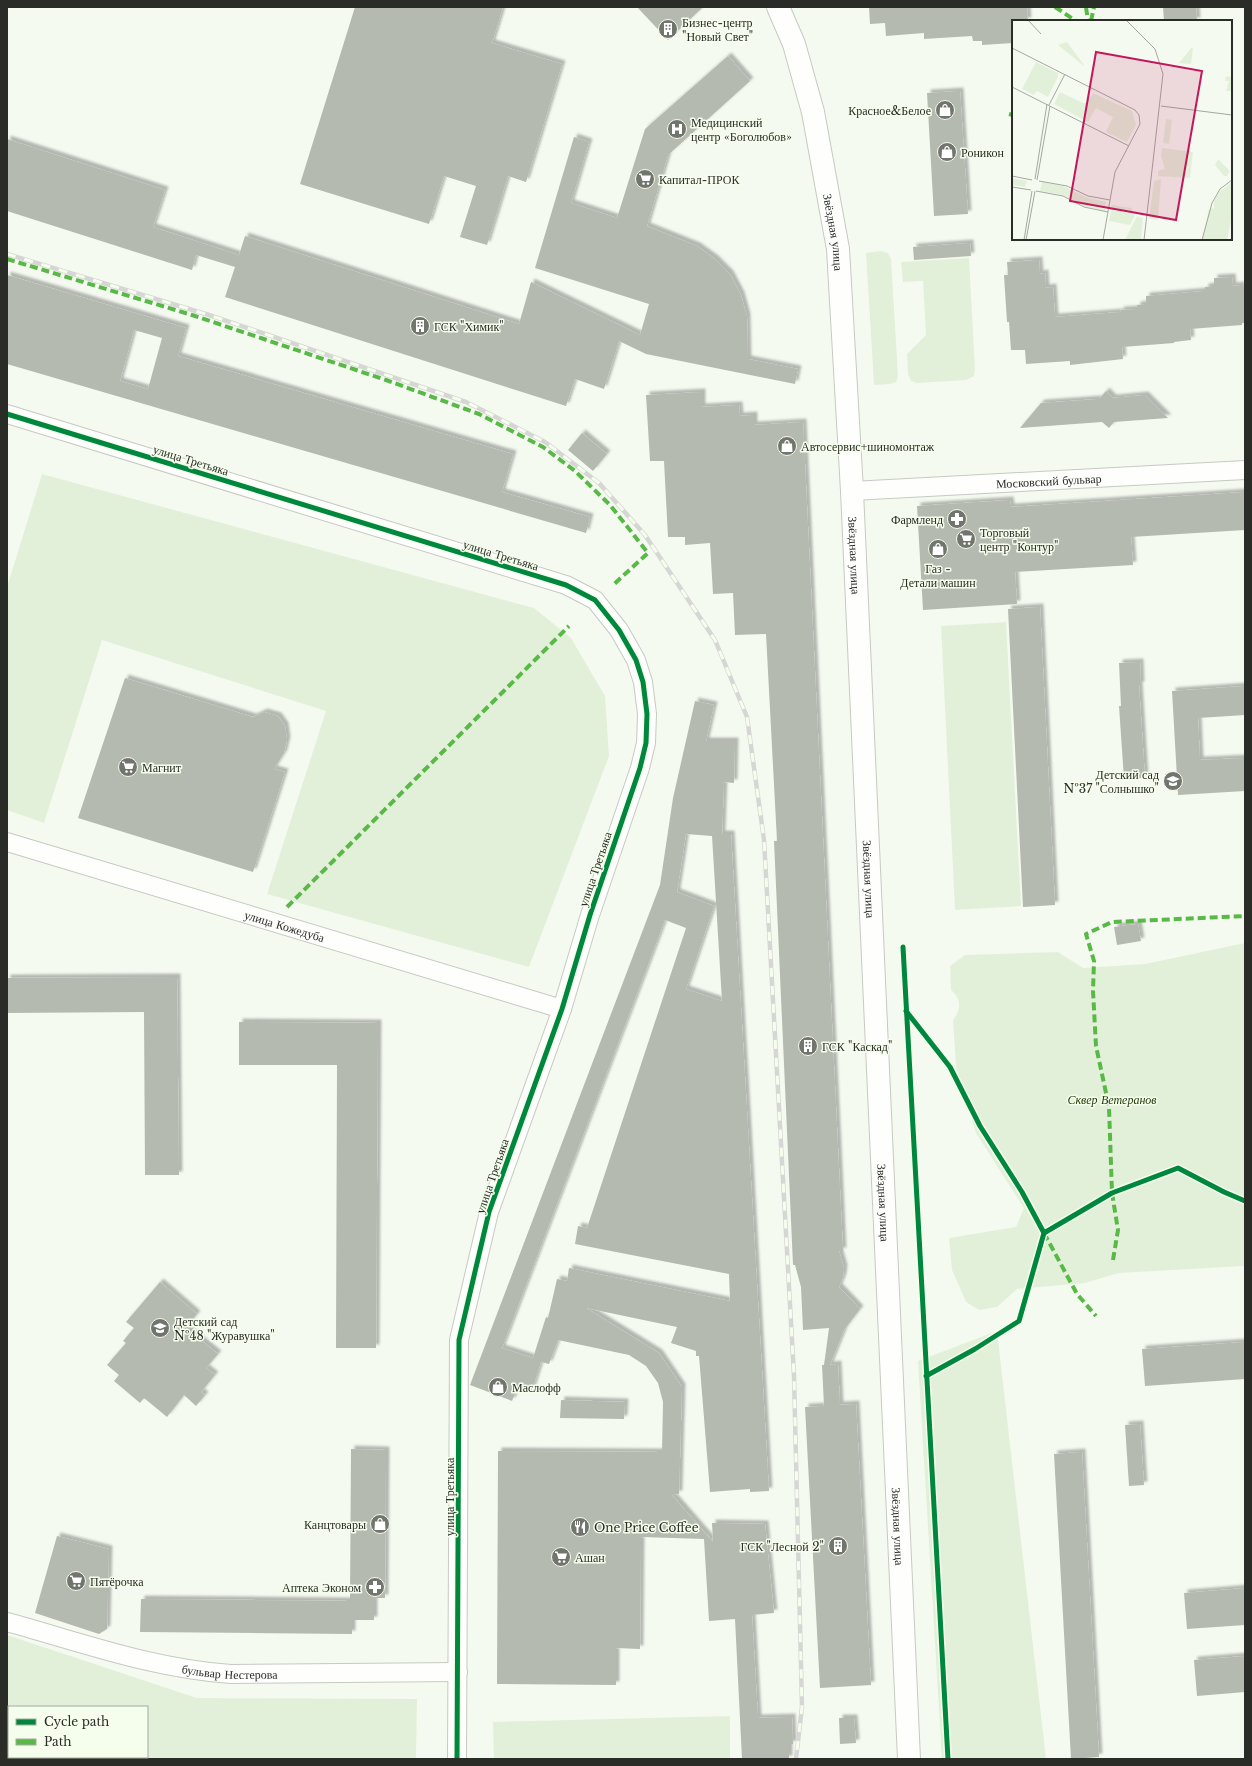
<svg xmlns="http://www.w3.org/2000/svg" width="1252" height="1766" font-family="'Libre Baskerville',serif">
<defs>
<filter id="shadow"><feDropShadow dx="3.5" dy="-3.5" stdDeviation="1" flood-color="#0004"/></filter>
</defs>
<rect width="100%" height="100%" fill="#f5faf1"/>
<g fill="#e3f0d9">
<polygon points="881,251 888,253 891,259 898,376 896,382 890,384 874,385 866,253"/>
<polygon points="969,258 975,370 974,376 966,380 917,383 911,381 908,374 907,354 926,335 923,281 903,282 901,262"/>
<polygon points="42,474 534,608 571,638 605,696 609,756 529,967 267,894 326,711 102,640 44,823 7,810 7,587"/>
<polygon points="1006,622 1021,906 955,910 941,626"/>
<path d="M1245 943V1266L1119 1273 1085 1283 1017 1289 997 1307 979 1310 966 1302 952 1270 949 1238 1016 1227 1024 1208 976 1133 956 1067 953 1020C961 1010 962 999 951 990L950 966 965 955 1058 952 1083 968 1145 964Z"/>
<polygon points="997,1331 1046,1759 942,1759 918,1361"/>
<polygon points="7,1635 197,1698 417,1699 416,1759 45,1759 39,1757 147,1757 147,1707 9,1707 9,1747 7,1747"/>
<polygon points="730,1716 730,1759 494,1759 493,1722"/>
</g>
<g fill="#b4baaf" fill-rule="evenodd" filter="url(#shadow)">
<polygon points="355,7 503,7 492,43 562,64 526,182 508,176 487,245 460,237 476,186 444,176 429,224 300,184"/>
<polygon points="637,7 703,7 668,40"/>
<polygon points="869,7 1027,7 1028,21 1013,21 1013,43 982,45 982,41 973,41 972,36 924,39 924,33 886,36 885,23 870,24"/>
<polygon points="1163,7 1196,7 1197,21 1164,21"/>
<polygon points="728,56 750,81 668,155 647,226 697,246 715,259 730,274 741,295 747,317 748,359 798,369 795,384 646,354 619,341 604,389 575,379 566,406 225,297 235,267 196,255 192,270 7,211 7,139 165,190 153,227 239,255 245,236 519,324 531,282 640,335 649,304 535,268 574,137 589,142 571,203 617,218 645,129"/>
<polygon points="960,91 968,214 934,216 927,93"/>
<polygon points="970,243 971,256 914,260 913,247"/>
<polygon points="1039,260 1040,274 1045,273 1046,288 1053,287 1055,317 1121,312 1120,310 1137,309 1137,305 1146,304 1146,296 1205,291 1205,287 1214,286 1214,278 1232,277 1233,286 1241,285 1241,290 1245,290 1245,323 1242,323 1242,325 1190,329 1191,340 1174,342 1174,343 1122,347 1123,359 1070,365 1070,361 1026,364 1025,350 1011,350 1009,322 1007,322 1004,275 1008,275 1007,262"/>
<path d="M7 275 186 328 178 356 513 454 502 492 590 517 586 533 7 364ZM134 330 162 338 148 389 120 381Z"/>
<polygon points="1106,391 1113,398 1145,395 1168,418 1114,422 1109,428 1102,422 1020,428 1041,403 1099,399"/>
<polygon points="702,392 702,407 739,405 740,416 754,415 754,425 803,422 843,1251 839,1251 844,1268 843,1277 839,1287 860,1309 844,1330 830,1365 838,1364 840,1405 856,1404 871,1685 820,1688 805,1407 824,1406 822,1365 824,1365 829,1328 803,1330 801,1287 795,1265 793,1265 774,841 777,841 766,634 735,635 733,593 713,594 710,543 685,545 685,537 668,537 664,461 650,461 646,395"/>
<polygon points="582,433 607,454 593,471 568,450"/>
<polygon points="1245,492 1245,530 1131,537 1133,565 1015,572 1017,604 923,610 917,506 1010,500 1011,507"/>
<polygon points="1040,607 1055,905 1023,907 1008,609"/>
<polygon points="1140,662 1141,685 1139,685 1145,778 1124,779 1119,706 1121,706 1119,663"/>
<polygon points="125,678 253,717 264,712 278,716 285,726 287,740 284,753 274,769 285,772 253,872 78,818"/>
<polygon points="1245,686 1245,715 1198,718 1200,760 1245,758 1245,791 1178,795 1172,691"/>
<path d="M695 701 714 705 706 741H735L734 783 724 782 722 834H731L769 1491 750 1492V1489L710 1492 699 1356H696V1351L671 1343 677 1327 586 1308 659 1353 682 1387 679 1494 672 1495 713 1542 712 1523 765 1524 774 1613 752 1615 758 1718 792 1717 793 1744H789V1759H742L735 1619 709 1621 704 1539 641 1537 640 1649 616 1648V1685L497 1684 498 1451 662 1452 663 1402 658 1383 646 1366 629 1355 558 1340 549 1364 541 1362 531 1393 517 1389 512 1401 470 1385 660 885 673 798ZM686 834 712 836 722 1001 686 989 714 906 677 892ZM665 920 686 928 587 1228 578 1226 575 1244 729 1274 730 1301 569 1268 567 1281 557 1279 548 1318 546 1317 533 1358 502 1348Z"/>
<polygon points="1138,924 1141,941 1117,945 1114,927"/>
<polygon points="177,977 179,1175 145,1175 144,1012 7,1013 7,978"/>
<polygon points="239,1022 378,1023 376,1348 336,1348 337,1065 239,1065"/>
<polygon points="160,1282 197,1314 186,1328 218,1354 206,1368 215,1375 201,1392 205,1395 196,1406 184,1395 167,1417 144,1398 140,1403 114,1381 119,1375 107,1365 126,1343 123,1341 134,1328 126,1322"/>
<polygon points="1245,1342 1245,1379 1145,1386 1142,1349"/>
<polygon points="561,1400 625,1402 624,1419 560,1418"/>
<polygon points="1140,1424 1144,1485 1129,1486 1125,1425"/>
<polygon points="351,1449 386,1450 385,1598 374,1598 374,1620 352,1620 352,1634 140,1632 141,1599 350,1601"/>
<polygon points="1082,1452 1099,1757 1071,1759 1054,1454"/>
<polygon points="57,1536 109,1549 107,1629 99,1634 35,1613"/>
<polygon points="1245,1588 1245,1625 1187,1629 1184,1593"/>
<polygon points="1245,1656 1245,1692 1197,1696 1194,1660"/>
<polygon points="839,1718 854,1718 856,1743 840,1744"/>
</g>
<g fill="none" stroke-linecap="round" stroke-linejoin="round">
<defs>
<g id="street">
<polyline points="7,414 566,585 595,600 619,630 636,660 643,682 647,714 646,743 640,768 590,915 562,1009 489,1212 459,1340 457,1759"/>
<path id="s1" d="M852 491 1245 470"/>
<path id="s2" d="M7 842 562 1009"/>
<path id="s3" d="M7 1622C80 1642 154 1669 231 1674L458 1672"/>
<polyline points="7,1757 15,1759"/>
</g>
<g id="primary">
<path id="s4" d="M778 7 794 44 813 112 838 249 852 491 909 1759"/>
</g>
</defs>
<use href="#street" stroke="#c6cac2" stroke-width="20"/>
<use href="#primary" stroke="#c6cac2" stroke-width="24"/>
<use href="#street" stroke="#fefefd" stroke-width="18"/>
<use href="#primary" stroke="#fefefd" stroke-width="22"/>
<defs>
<polyline id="rail" points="7,254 209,315 466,402 545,442 599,483 645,535 715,640 747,717 764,840 794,1376 802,1707 796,1759"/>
</defs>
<use href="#rail" stroke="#d6d7d4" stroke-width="4.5"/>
<use href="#rail" stroke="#f5feed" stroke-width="3" stroke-dasharray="9" stroke-linecap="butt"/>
<g stroke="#58b947" stroke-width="4" stroke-dasharray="8 4" stroke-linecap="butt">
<polyline points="1055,7 1076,21"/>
<polyline points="1086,7 1088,21"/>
<polyline points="1091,21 1094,7"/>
<polyline points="1009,114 1013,115"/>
<polyline points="7,259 192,315 386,380 479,414 543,447 575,471 610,505 648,553 612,586"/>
<polyline points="287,907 569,626"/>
<polyline points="1044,1233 1077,1294 1096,1316"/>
<polyline points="1113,1260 1118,1230 1112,1193 1109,1107 1096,1046 1093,991 1094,961 1086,934 1112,922 1245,916"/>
</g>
<defs>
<g id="cycleway">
<polyline points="7,414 566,585 595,600 619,630 636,660 643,682 647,714 646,743 640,768 590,915 562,1009 489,1212 459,1340 457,1759"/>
<polyline points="903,947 948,1759"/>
<polyline points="906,1011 950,1067 980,1126 1022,1192 1044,1233 1019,1321 975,1349 926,1376"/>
<polyline points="1044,1233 1112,1193 1178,1168 1224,1192 1245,1201"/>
</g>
</defs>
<use href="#cycleway" stroke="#f5feed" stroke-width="8"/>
<use href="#cycleway" stroke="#00873e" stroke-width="5"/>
</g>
<defs>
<symbol id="building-disc" viewBox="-11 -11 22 22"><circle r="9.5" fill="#71756e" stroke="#f5feed"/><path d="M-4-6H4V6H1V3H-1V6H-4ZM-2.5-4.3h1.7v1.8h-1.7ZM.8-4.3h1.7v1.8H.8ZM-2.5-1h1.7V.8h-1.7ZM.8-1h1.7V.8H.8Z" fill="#fff"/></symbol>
<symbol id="shop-disc" viewBox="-11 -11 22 22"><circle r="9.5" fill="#71756e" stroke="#f5feed"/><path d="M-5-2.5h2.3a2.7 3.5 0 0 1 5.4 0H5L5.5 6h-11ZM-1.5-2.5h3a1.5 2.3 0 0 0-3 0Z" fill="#fff"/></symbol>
<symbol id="hospital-disc" viewBox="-11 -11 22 22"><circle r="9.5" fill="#71756e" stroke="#f5feed"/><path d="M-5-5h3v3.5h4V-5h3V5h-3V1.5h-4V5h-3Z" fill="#fff"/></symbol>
<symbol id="supermarket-disc" viewBox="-11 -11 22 22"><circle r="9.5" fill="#71756e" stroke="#f5feed"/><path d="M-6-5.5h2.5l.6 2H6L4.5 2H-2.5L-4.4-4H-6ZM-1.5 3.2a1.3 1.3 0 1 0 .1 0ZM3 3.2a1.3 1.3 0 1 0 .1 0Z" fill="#fff"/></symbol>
<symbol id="pharmacy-disc" viewBox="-11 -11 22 22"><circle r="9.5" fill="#71756e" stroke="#f5feed"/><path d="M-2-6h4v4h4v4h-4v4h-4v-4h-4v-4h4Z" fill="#fff"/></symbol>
<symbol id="school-disc" viewBox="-11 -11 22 22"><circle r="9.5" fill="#71756e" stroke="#f5feed"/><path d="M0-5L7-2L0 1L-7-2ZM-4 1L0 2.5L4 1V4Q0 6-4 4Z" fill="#fff"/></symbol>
<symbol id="restaurant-disc" viewBox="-11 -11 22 22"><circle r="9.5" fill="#71756e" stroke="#f5feed"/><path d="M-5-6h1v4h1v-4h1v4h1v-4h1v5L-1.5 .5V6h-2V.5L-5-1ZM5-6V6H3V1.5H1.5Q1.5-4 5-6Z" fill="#fff"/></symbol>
</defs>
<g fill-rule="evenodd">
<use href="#building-disc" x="657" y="18" width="22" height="22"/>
<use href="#shop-disc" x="934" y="99" width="22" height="22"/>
<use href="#hospital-disc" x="666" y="118" width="22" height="22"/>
<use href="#shop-disc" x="936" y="141" width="22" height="22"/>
<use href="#supermarket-disc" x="634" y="168" width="22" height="22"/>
<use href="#building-disc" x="409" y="315" width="22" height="22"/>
<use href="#shop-disc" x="776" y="435" width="22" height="22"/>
<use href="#pharmacy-disc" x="946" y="508" width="22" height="22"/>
<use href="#supermarket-disc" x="955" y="528" width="22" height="22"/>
<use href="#shop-disc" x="927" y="538" width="22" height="22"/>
<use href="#supermarket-disc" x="117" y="756" width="22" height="22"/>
<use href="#school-disc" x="1162" y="770" width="22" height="22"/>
<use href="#building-disc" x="797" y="1035" width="22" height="22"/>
<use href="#school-disc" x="149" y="1317" width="22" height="22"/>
<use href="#shop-disc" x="487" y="1376" width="22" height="22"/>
<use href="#shop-disc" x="369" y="1513" width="22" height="22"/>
<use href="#restaurant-disc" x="569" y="1516" width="22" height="22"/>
<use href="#building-disc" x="827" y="1535" width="22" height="22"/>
<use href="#supermarket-disc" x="550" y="1546" width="22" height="22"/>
<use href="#supermarket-disc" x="65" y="1570" width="22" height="22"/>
<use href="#pharmacy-disc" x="364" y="1576" width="22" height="22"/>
</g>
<g text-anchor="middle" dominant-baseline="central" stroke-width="3" stroke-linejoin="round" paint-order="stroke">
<g font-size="12" fill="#2a2d27" stroke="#f5feed" text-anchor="start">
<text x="682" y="22">Бизнес-центр<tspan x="682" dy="14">"Новый Свет"</tspan></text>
<text x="931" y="110" text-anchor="end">Красное&amp;Белое</text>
<text x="691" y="122">Медицинский<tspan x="691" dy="14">центр «Боголюбов»</tspan></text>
<text x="961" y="152">Роникон</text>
<text x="659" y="179">Капитал-ПРОК</text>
<text x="434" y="326">ГСК "Химик"</text>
<text x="801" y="446">Автосервис+шиномонтаж</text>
<text x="943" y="519" text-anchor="end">Фармленд</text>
<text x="980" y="532">Торговый<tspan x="980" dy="14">центр "Контур"</tspan></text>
<text x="938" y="568" text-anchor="middle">Газ -<tspan x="938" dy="14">Детали машин</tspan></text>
<text x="142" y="767">Магнит</text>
<text x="1159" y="774" text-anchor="end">Детский сад<tspan x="1159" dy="14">№37 "Солнышко"</tspan></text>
<text x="822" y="1046">ГСК "Каскад"</text>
<text x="174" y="1321">Детский сад<tspan x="174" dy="14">№48 "Журавушка"</tspan></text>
<text x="512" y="1387">Маслофф</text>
<text x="366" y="1524" text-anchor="end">Канцтовары</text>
<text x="594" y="1527">One Price Coffee</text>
<text x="824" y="1546" text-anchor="end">ГСК "Лесной 2"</text>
<text x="575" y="1557">Ашан</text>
<text x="90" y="1581">Пятёрочка</text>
<text x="361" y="1587" text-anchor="end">Аптека Эконом</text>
</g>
<g font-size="12" fill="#2a2d27" stroke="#f5feed">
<text stroke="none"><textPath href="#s4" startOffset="233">Звёздная улица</textPath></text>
<text transform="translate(191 460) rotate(17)">улица Третьяка</text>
<text stroke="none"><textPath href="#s1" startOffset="197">Московский бульвар</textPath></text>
<text transform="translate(501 555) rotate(17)">улица Третьяка</text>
<text stroke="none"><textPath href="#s4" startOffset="557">Звёздная улица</textPath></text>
<text transform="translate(595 869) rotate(-71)">улица Третьяка</text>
<text stroke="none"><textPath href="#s4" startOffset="881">Звёздная улица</textPath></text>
<text stroke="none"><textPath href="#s2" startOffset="290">улица Кожедуба</textPath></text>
<text transform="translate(492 1176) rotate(-71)">улица Третьяка</text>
<text stroke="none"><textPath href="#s4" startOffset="1205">Звёздная улица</textPath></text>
<text transform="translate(449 1497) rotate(-90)">улица Третьяка</text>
<text stroke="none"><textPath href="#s4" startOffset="1529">Звёздная улица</textPath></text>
<text stroke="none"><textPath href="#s3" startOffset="229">бульвар Нестерова</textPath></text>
</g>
<g font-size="12" font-style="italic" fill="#1f3700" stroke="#f5feed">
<text x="1112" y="1099">Сквер Ветеранов</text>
</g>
</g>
<g transform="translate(1012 20)">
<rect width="220" height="220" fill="#f5faf1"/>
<path d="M55 22 72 45V46L46 25ZM179 28H181L179 44 167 43ZM24 42 46 53V57L36 77 25 71 22 75 10 69ZM220 54V71H214L217 61H213L214 56 218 57ZM48 72 71 83H75L81 73 120 91 124 105 115 122 94 112 101 97 84 88 76 102 42 84ZM154 99 160 100 157 124 151 123ZM150 128 181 132 178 158 146 156V151L153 149 149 136ZM206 139 218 151 215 156H212L203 145ZM0 158 15 161 13 167 0 165ZM149 159 146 200 137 199 142 161ZM30 162 51 166 76 178 94 182 93 191 71 186 51 175 28 171ZM220 162V196L215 220H190L197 189 202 188V181L207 172ZM100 185 120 188V192L102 190 123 195 118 205 97 201ZM125 196 131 198 129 220H113Z" fill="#e3f0d9"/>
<path fill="none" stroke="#a4a8a0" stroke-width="1" d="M16 0 29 14M114 0 143 29 151 54 132 220M0 28 123 90 127 95 128 104 103 152 91 220M0 67 117 126M37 85 53 54M149 86 220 95M0 156 20 160M23 159 35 84M25 160 38 86M27 161 55 166 76 176 98 180M0 167 19 170M24 171 51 176 72 187 96 192M12 220 20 171M14 220 23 171M190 220 200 183 208 169 220 160"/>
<path fill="#c2185b" fill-opacity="0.15" stroke="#c2185b" stroke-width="2" d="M84 32 190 51 164 200 58 181Z"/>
<rect width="220" height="220" fill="none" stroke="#2a2d27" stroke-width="2"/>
</g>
<rect width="1252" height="1766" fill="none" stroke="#2a2d27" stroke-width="16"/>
<rect x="8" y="1706" width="140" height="52" fill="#f5feed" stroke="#a4aa9e"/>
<rect x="16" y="1719" width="20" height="6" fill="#00873e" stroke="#a4aa9e"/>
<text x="44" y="1726" font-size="12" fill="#2a2d27">Cycle path</text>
<rect x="16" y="1739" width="20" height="6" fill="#58b947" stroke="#a4aa9e"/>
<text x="44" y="1746" font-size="12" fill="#2a2d27">Path</text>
</svg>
